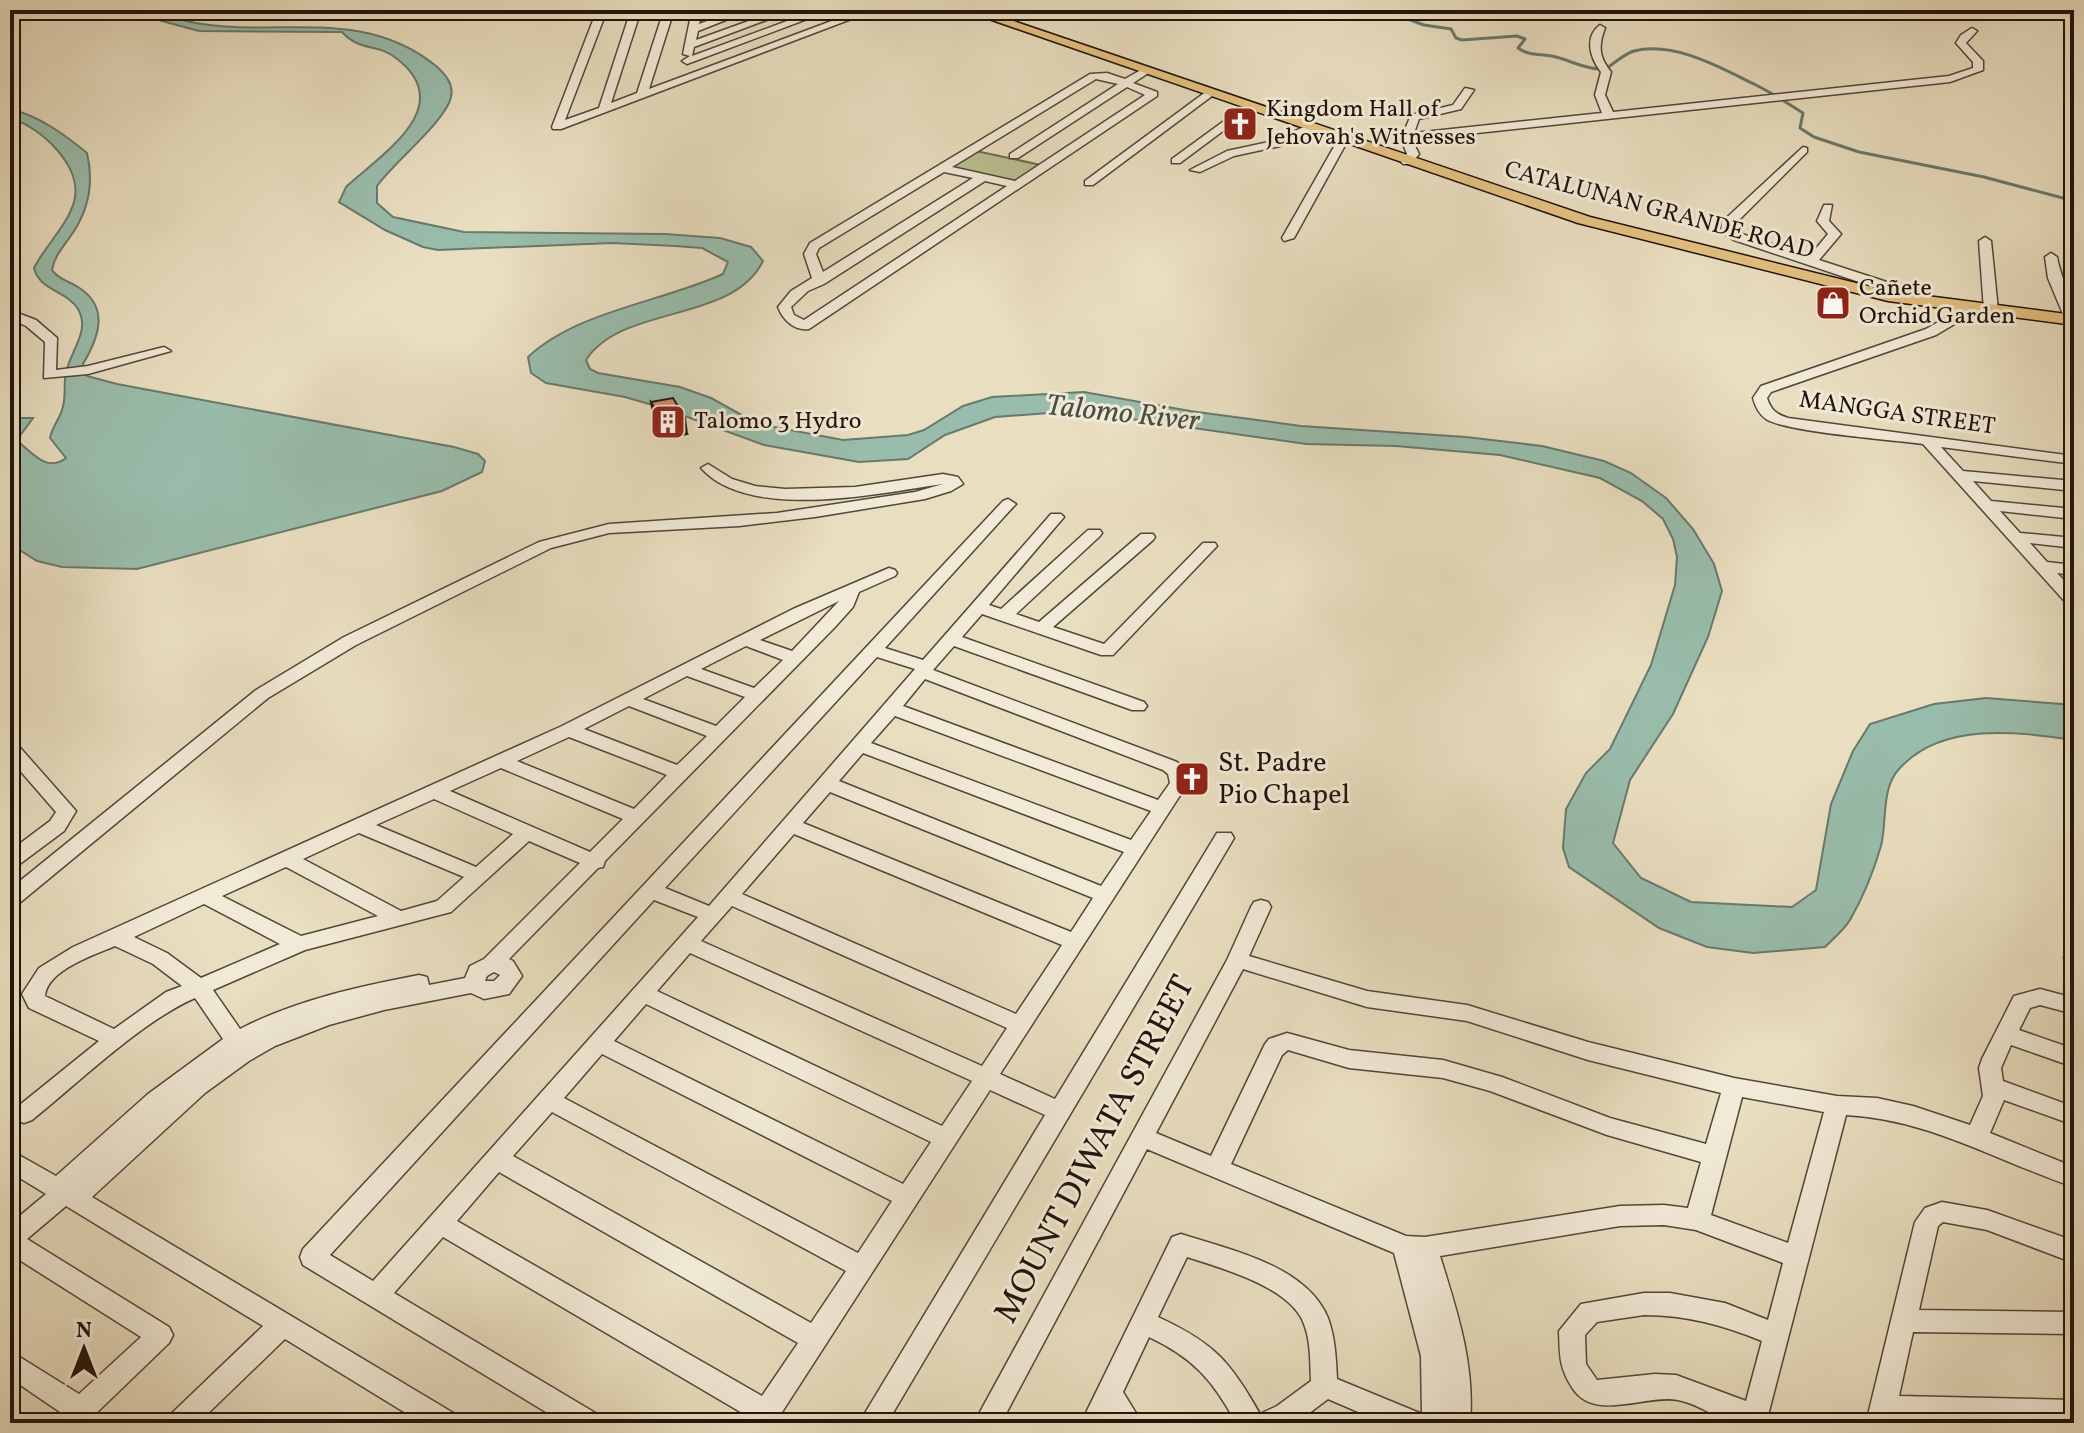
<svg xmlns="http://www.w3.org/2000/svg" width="2084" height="1433" font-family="Vollkorn,serif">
<rect width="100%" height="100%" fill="#e9dec0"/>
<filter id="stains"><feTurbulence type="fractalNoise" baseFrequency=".0025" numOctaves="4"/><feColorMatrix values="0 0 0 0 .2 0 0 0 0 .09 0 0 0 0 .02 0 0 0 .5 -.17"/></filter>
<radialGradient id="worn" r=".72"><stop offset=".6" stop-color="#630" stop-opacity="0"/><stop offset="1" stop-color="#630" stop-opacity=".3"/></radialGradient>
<polygon fill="#b9c090" stroke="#6c6a4e" stroke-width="2" points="976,151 1041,165 1016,182 950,168"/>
<g fill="#99bdac" stroke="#69796c" stroke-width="2">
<path d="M150 10H169L171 17C260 45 355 0 436 66 445 74 454 84 451 97 446 121 393 163 377 186V203L393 217 464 232 665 234 720 238 751 247 763 261C732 324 622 304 586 360L590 369 598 373 680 387 711 398 758 424 843 440 908 435 924 430 963 406 992 397 1084 392 1190 411 1301 426 1466 437 1542 446 1604 461 1631 473 1666 498 1693 529 1714 564 1722 591 1708 637 1673 714 1630 780 1613 843 1641 878 1691 902 1792 907 1816 890 1831 804 1853 751 1870 724 1934 704 1986 698 2074 705V740C2018 732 1942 721 1899 769 1881 788 1887 823 1881 846 1874 870 1862 899 1850 920 1844 930 1833 939 1825 947L1753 953 1707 947 1659 928 1569 867 1563 848 1566 809 1586 773 1610 749 1651 665 1675 585 1677 557 1673 539 1663 519 1642 501 1600 478 1500 455 1396 446 1306 444 1075 411 995 417 945 435 908 459 859 462 764 445 663 408 625 397 546 383 531 373 528 357C577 311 662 302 723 274L728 262 702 248 675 246 612 243 438 250 423 247 385 230 339 202 346 187C383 153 459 106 396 58 377 43 360 52 342 32L199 31 151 18 146 13Z"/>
<path d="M10 109C39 116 64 134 87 153 94 183 89 211 70 237 63 247 54 257 52 270 58 279 68 281 78 287 110 307 99 337 83 364L87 376 117 384 454 447 478 454 485 461 482 472 442 491 137 569 62 567 37 561 10 544V418H33L19 437 20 443C34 455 48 472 66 458L50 438C52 427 59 420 62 410 66 398 64 390 65 379 66 355 92 333 78 309 67 291 39 290 34 268 45 246 67 226 74 202 84 167 41 127 10 118Z"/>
</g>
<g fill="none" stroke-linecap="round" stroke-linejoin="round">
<g stroke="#69796c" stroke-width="3">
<path d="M1383 10 1424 25 1451 29 1456 38 1462 40 1517 36 1525 39 1518 48C1530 57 1543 53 1556 57 1572 61 1584 69 1601 69"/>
<path d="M1607 68C1616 62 1624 54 1634 51 1675 41 1721 68 1756 85"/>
<polyline points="1758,86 1778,97"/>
<polyline points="1784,101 1803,113 1800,128 1814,137 1859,152 1984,177 2074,201"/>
</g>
<defs>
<g id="minor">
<polygon points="597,10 607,10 565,120 599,108 631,10 641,10 611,103 637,93 664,10 674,10 649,89 861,10 875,10 561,129 553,129 552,127"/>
<polygon points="692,10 702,10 699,24 737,10 751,10 698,31 696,40 779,10 793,10 694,47 692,56 817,10 831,10 687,64 682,61 690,56 683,54"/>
<path d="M1600 25 1605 28C1598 46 1599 57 1611 72L1605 95 1613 112 1949 76 1973 68V62L1956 43 1961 35 1972 28 1977 31 1966 43 1983 61V70L1950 82 1412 140 1419 154 1411 164H1403L1401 162 1407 154 1401 139 1411 115 1453 105 1465 88 1474 90 1461 109 1419 119 1414 133 1602 113 1595 95 1601 72C1590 58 1584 37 1600 25Z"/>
<path d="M1146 67 1151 70 1150 72 1133 83 1157 92V96L809 329C794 331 783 320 778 307L791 291 812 278 804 254 810 243 1090 74 1107 73 1125 79ZM1096 79 1118 84 1010 154V158H1018L1127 87 1145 95 1015 181 952 167ZM944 172 973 178 823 272 816 254 819 248ZM985 181 1007 186 804 320 794 315 791 307 808 291 824 284Z"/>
<polygon points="1207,91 1216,93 1093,185 1085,185 1085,181"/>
<polygon points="1246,105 1255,107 1180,163 1172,163 1172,159"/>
<polygon points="1308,125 1313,128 1312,130 1280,146 1234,156 1200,172 1190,170 1227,151 1273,141"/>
<polygon points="1339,138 1348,140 1294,238 1284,241 1282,238"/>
<polygon points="1803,147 1807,148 1807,152 1731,228 1742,234 1809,257 1828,234 1817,221 1824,205 1832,205 1829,221 1841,234 1819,260 1896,285 1912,297 1912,303 1902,303 1886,291 1734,240 1721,232 1722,222"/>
<polygon points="1985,237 1991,241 1998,310 1991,314 1984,310 1979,241"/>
<path d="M2051 253 2057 257C2061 280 2074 300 2074 322L2065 319 2048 278 2045 257Z"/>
<path d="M1959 303 1965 307 1963 319 1936 335 1771 392 1767 398C1771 410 1776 414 1788 418L2074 456V464L1941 447 1963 471 2074 481V491L1973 481 1991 501 2074 509V519L2000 511 2020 533 2074 538V548L2030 543 2047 562 2074 565V575L2057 573 2074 591V606L2068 605 1923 444C1893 440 1786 432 1766 419 1759 414 1755 406 1753 398L1761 386 1926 329 1952 314 1953 307Z"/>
<polygon points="10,310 36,320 57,338 56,370 88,366 164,347 171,351 88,374 44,378 45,342 26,326 10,319"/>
<path d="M708 464 732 479 755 486 785 489 855 487 943 474 958 477 963 484 951 491 925 499 815 517 739 526 609 533 551 548 356 645 268 698 17 905 10 907V889L256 690 344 637 539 542 609 524 777 513 915 492 943 484C880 493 749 522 701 468Z"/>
<path d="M1008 499 1016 504 1013 507 885 648 923 660 1051 514H1061L1064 517 989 605 1001 609 1088 530H1100L1102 533 1100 536 1016 614 1039 622 1141 534H1153L1155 537 1153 540 1053 627 1104 644 1203 543H1215L1217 546 1113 655H1101L982 614 962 637 1144 702 1147 706 1144 710H1132L954 646 933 670 1177 762 1186 772 1188 783 1000 1074 1055 1099 1217 833H1231L1234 838 887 1423H859L1045 1115 990 1090 775 1423H747L749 1417 443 1237 394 1293 597 1414 601 1423H564L303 1265 300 1257 303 1249 1003 501ZM877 657 915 669 709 906 665 888ZM925 679 1163 770 1168 774 1170 783 1158 800 903 706ZM895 716 1151 811 1131 840 871 743ZM863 753 1124 852 1101 886 839 781ZM830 792 1093 898 1071 932 803 823ZM794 834 1062 945 1016 1014 742 894ZM654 900 698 917 373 1281 330 1255ZM732 906 1007 1028 982 1066 701 941ZM690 953 972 1081 942 1126 657 991ZM646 1004 931 1142 903 1184 614 1041ZM602 1054 892 1201 858 1253 564 1098ZM552 1112 846 1271 811 1323 513 1156ZM499 1172 798 1343 762 1396 457 1221Z"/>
<path d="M889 568 895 570 897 573 895 576 859 592 853 607 835 627 605 861 603 867 598 868 509 959 513 961 522 976 509 994 484 999 471 993 384 1010 329 1025 275 1046 249 1061 205 1093 92 1197 455 1414 459 1423H422L285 1339 198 1423H167L171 1414 263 1326 66 1206 27 1239 169 1327 173 1335 169 1343 86 1423H54L60 1412 10 1378V1351L79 1394 141 1337 10 1254V1224L46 1194 10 1172V1150L56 1176 148 1094 223 1039 195 998C142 1021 78 1083 32 1120L24 1123 16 1120 13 1114 16 1108 99 1041 29 1008 22 994 39 968 73 947 562 726 793 609ZM839 601 792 651 760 640ZM746 646 783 660 754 688 701 669ZM687 676 745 697 716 726 643 699ZM629 706 707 736 677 765 584 729ZM569 737 667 775 634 809 517 761ZM501 768 623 819 590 852 450 791ZM434 799 513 834 476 867 376 825ZM359 833 464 877 437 901 401 911 303 859ZM529 841 580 863 484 959 470 966 465 978 429 985 427 977 419 975C357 987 296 1000 240 1029L213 990 305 950 451 912ZM286 867 378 916 301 936 222 896ZM204 904 280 944 201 978 167 953 134 937ZM115 946 153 964 182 986 166 992 114 1029 45 996C47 970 94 955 115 946ZM494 972 500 975 494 981H485L487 976Z"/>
<polygon points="10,741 16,743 76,811 64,831 17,866 10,868 10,851 50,821 56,812 10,759"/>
<path d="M1261 900 1268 902 1271 907 1249 956 1367 991 1467 1005 1588 1042 1734 1078 1837 1096 1877 1098 1913 1106 1970 1125 1983 1096 1979 1068 1982 1059 2014 996 2040 989 2074 998V1014L2040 1005 2030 1008 2019 1030 2074 1049V1067L2011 1045 2001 1068 2003 1081 2074 1107V1125L2004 1100 1990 1133 2074 1167V1187C1997 1161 1928 1119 1846 1115L1766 1423C1757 1423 1745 1425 1735 1423 1715 1418 1699 1404 1678 1400 1646 1394 1595 1422 1573 1389 1559 1367 1560 1357 1559 1331L1581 1304 1644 1293H1670L1725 1303 1768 1320 1783 1263 1696 1230 1664 1225 1620 1226 1440 1256C1457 1311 1475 1364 1470 1423H1384L1328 1399 1296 1423H1236C1213 1380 1193 1358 1149 1337L1123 1392 1142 1423H1113L1110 1418 1108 1423H1081L1172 1237 1181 1234C1230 1250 1306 1265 1328 1318 1335 1337 1336 1358 1337 1379L1422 1414 1421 1356 1394 1253 1147 1149 1001 1423H974L1227 960 1251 907 1254 902ZM1243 969 1367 1007 1467 1021 1588 1060 1721 1093 1706 1144 1610 1118 1502 1077 1443 1060 1349 1050 1287 1033 1269 1039 1265 1044 1211 1156 1156 1133ZM1288 1050 1349 1068 1443 1078 1490 1091 1607 1135 1701 1162 1688 1208 1664 1205 1620 1206 1425 1237 1406 1236 1231 1164 1282 1055ZM1742 1097 1824 1112 1788 1243 1711 1215ZM1187 1257C1221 1268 1291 1287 1304 1324 1311 1342 1310 1362 1311 1381L1277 1406 1260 1414C1230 1361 1214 1343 1158 1317ZM1644 1315C1686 1315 1723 1325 1762 1341L1746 1401 1676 1375 1655 1374 1597 1380 1586 1364 1585 1335 1597 1322Z"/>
<polygon points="2074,945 2074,966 2067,963 2064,958 2067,948"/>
<polygon points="1942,1202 1987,1210 2074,1241 2074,1263 1987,1230 1943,1222 1938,1226 1919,1310 2074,1312 2074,1334 1913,1332 1899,1396 2074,1400 2074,1423 1893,1420 1892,1423 1866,1423 1915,1222 1925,1208"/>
</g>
<polygon id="major" points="963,10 981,10 1590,217 1888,291 2074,315 2074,325 1888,301 1578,223"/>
</defs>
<use href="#minor" stroke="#524639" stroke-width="3"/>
<use href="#major" stroke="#20130c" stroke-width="3"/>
<use href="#minor" fill="#f1ead6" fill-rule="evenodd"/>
<use href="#major" fill="#e4bf80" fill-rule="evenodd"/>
</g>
<polygon fill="#b07963" stroke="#20130c" stroke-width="2" points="651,402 687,434 666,438 654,417"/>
<polygon fill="#906350" stroke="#20130c" stroke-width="2" points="685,418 687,434 666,438 663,423"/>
<polygon fill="#cd8d73" stroke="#20130c" stroke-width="2" points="673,398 685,418 663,423 651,402"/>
<defs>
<symbol id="church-square" viewBox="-11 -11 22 22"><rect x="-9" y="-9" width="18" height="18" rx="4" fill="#8f2418" stroke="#f1ead6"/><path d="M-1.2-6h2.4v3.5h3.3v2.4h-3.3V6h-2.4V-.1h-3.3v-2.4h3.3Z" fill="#fff"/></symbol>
<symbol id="shop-square" viewBox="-11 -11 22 22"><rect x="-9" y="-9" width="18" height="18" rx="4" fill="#8f2418" stroke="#f1ead6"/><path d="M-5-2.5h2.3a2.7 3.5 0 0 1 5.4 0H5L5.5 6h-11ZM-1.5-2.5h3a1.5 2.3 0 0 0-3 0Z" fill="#fff"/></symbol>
<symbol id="building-square" viewBox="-11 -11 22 22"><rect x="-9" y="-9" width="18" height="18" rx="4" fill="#8f2418" stroke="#f1ead6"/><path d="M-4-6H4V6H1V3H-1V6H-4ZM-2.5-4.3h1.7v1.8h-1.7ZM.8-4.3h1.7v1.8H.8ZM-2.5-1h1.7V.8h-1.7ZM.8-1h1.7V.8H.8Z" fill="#fff"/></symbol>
</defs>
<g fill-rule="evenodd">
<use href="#church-square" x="1220" y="104" width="40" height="40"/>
<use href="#shop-square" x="1813" y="283" width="40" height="40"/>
<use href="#building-square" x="648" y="402" width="40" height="40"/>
<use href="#church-square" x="1172" y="759" width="40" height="40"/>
</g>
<g text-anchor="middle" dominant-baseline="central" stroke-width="6" stroke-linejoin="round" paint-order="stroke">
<g font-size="24" fill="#20130c" stroke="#f1ead6" text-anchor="start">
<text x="1266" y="110">Kingdom Hall of<tspan x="1266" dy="28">Jehovah's Witnesses</tspan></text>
<text x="1859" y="289">Cañete<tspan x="1859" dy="28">Orchid Garden</tspan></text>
<text x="694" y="422">Talomo 3 Hydro</text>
</g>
<g font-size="24" fill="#20130c" stroke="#f1ead6">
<text transform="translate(1659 211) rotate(15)">CATALUNAN GRANDE ROAD</text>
<text transform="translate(1897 414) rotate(8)">MANGGA STREET</text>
</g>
<g font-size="28" fill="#20130c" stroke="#f1ead6" text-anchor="start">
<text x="1218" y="763">St. Padre<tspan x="1218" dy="32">Pio Chapel</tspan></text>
</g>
<g font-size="30" font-style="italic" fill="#4a4e44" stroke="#f1ead6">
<text transform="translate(1123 414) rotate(6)">Talomo River</text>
</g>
<g font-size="34" fill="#20130c" stroke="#f1ead6">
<text transform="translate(1096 1150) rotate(-62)">MOUNT DIWATA STREET</text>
</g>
</g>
<rect width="2084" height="1433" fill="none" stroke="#e9dec0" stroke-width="40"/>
<rect x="12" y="12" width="2060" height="1409" fill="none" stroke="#20130c" stroke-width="4"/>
<rect x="20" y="20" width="2044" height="1393" fill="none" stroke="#20130c" stroke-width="2"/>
<g transform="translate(84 1349)" stroke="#f1ead6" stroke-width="6" paint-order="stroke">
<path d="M0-6L14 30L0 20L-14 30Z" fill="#20130c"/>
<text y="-12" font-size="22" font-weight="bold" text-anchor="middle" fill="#20130c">N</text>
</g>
<rect width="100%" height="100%" filter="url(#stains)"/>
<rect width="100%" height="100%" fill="url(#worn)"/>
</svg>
